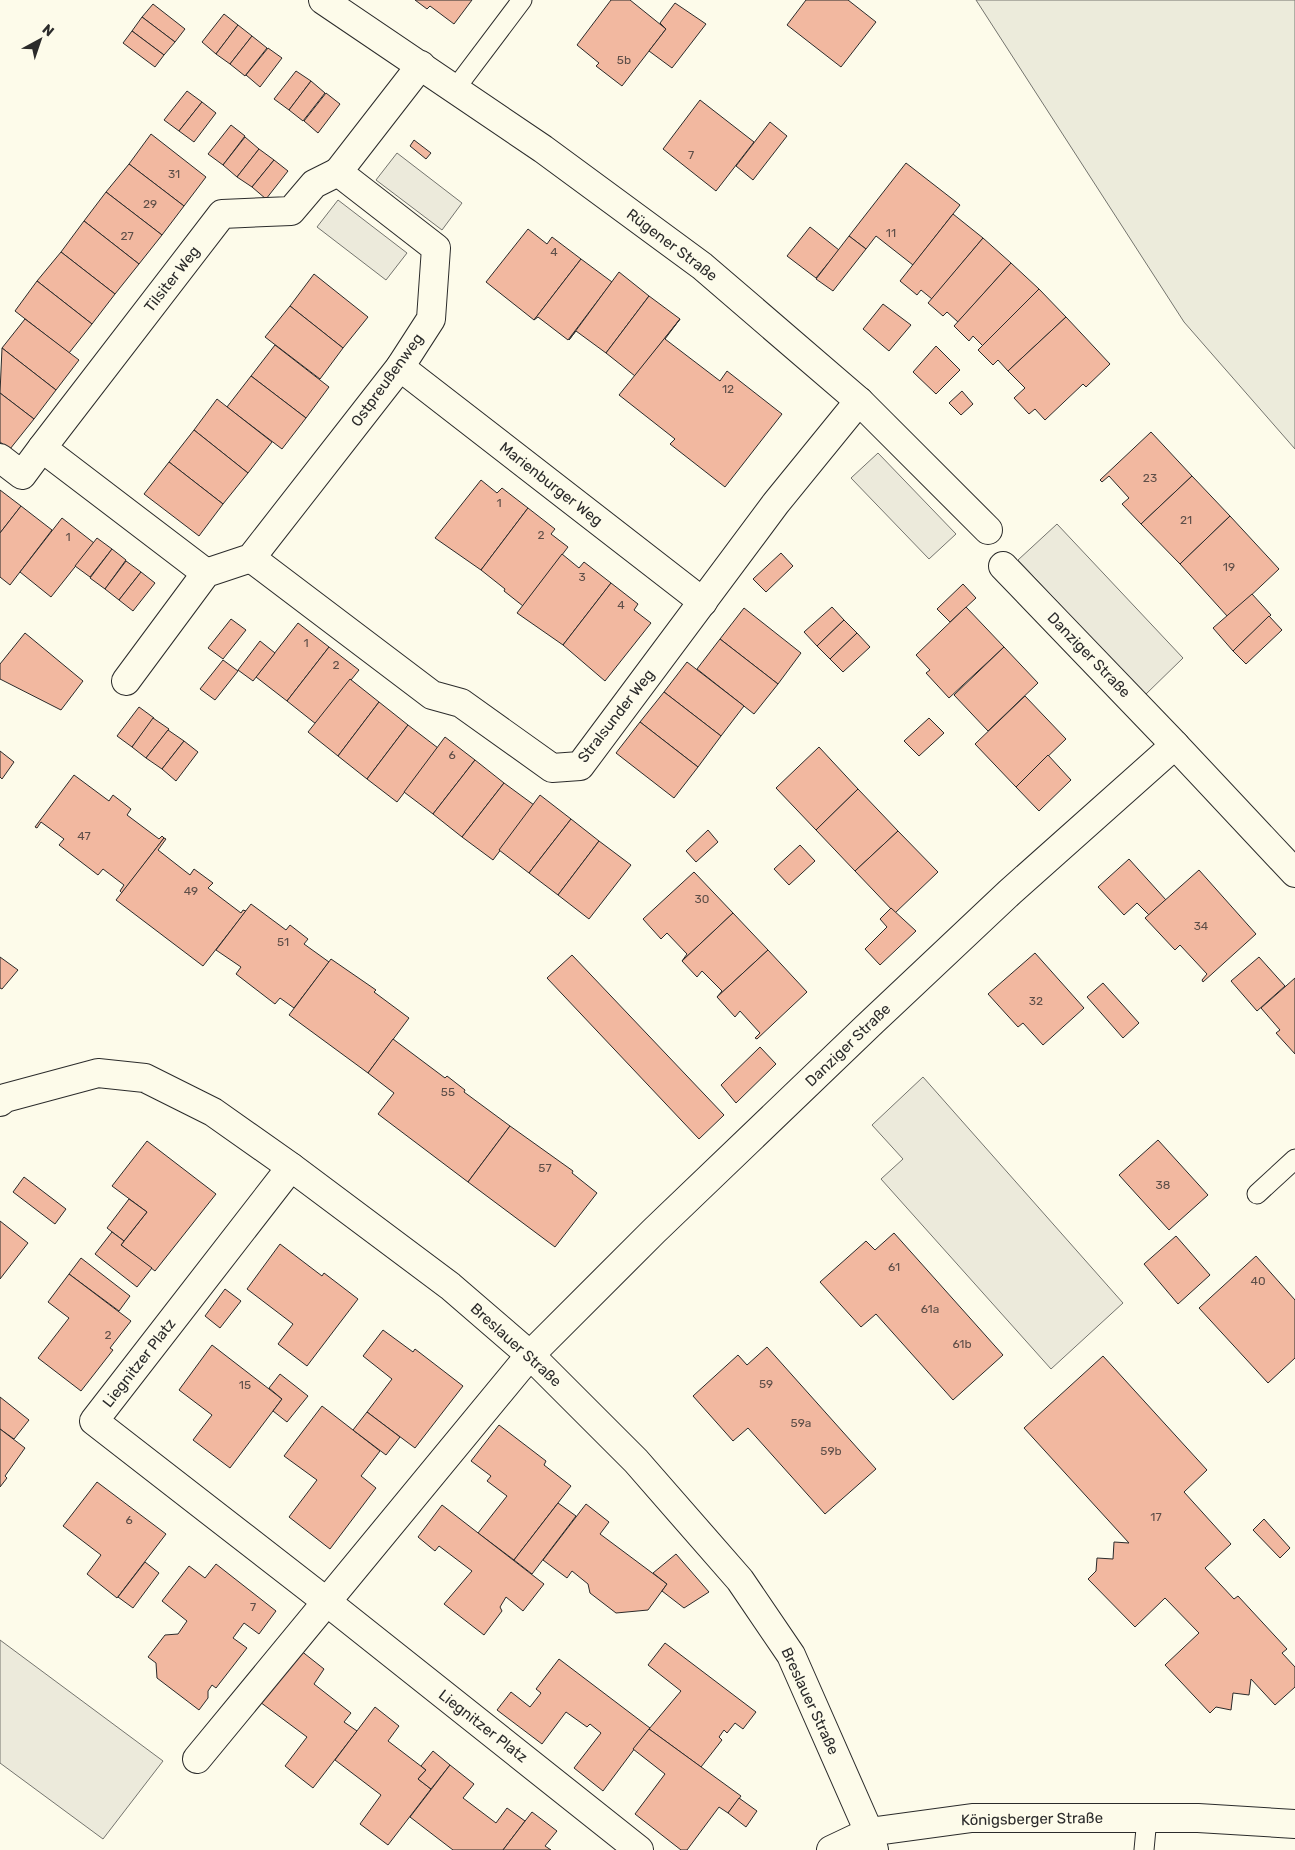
<svg xmlns="http://www.w3.org/2000/svg" width="1295" height="1850" font-family="Rubik,sans-serif">
<rect width="100%" height="100%" fill="#fdfbea"/>
<polygon fill="#ecebdb" stroke="#74746e" points="976,0 1295,0 1295,449 1184,322"/>
<g fill="#eceadb" stroke="#74746e">
<polygon points="397,153 462,203 442,230 376,180"/>
<polygon points="338,200 407,253 386,280 317,227"/>
<polygon points="878,453 956,534 929,559 851,478"/>
<polygon points="1057,524 1183,658 1145,695 1018,560"/>
<polygon points="923,1077 1123,1303 1051,1369 881,1179 903,1159 872,1125"/>
<polygon points="0,1640 163,1761 103,1839 0,1763"/>
</g>
<g fill="#f2b8a0" stroke="#2b2b2b">
<polygon points="415,0 472,0 454,24 430,6 427,9"/>
<polygon points="611,0 630,0 666,29 622,86 596,66 599,63 577,45"/>
<polygon points="806,0 848,0 876,22 841,67 787,25"/>
<polygon points="675,3 706,24 672,68 649,51 666,29 660,23"/>
<polygon points="153,4 185,29 175,42 142,17"/>
<polygon points="224,14 238,25 216,54 202,42"/>
<polygon points="142,17 175,42 164,55 132,31"/>
<polygon points="238,25 252,36 230,64 216,54"/>
<polygon points="132,31 164,55 155,67 123,43"/>
<polygon points="252,36 267,48 245,76 230,64"/>
<polygon points="268,48 282,58 260,87 246,75"/>
<polygon points="296,71 311,81 289,110 274,99"/>
<polygon points="311,81 325,93 303,121 289,110"/>
<polygon points="187,91 202,102 179,131 164,120"/>
<polygon points="326,93 340,104 318,133 304,121"/>
<polygon points="700,100 754,142 716,191 663,149"/>
<polygon points="202,102 216,113 194,142 179,131"/>
<polygon points="770,122 787,136 753,180 736,166"/>
<polygon points="231,125 245,136 223,165 208,154"/>
<polygon points="151,134 206,177 184,206 129,164"/>
<polygon points="245,137 259,149 237,177 223,165"/>
<polygon points="414,140 431,153 426,159 410,146"/>
<polygon points="259,149 274,160 252,187 237,177"/>
<polygon points="274,160 288,171 266,199 252,187"/>
<polygon points="906,163 960,205 913,265 876,236 866,249 849,236"/>
<polygon points="129,164 184,206 162,235 106,192"/>
<polygon points="106,192 162,235 139,264 84,221"/>
<polygon points="953,214 983,238 932,299 921,290 917,295 900,281"/>
<polygon points="84,221 139,264 115,294 61,252"/>
<polygon points="810,227 839,250 816,278 787,256"/>
<polygon points="528,229 547,244 552,237 581,259 534,320 486,282"/>
<polygon points="849,236 866,249 833,291 816,279"/>
<polygon points="983,238 1011,263 958,322 947,312 943,316 928,303"/>
<polygon points="61,252 115,294 92,324 37,281"/>
<polygon points="581,259 612,282 568,340 538,317 534,320"/>
<polygon points="1011,263 1039,289 983,346 973,336 969,341 954,326"/>
<polygon points="619,272 649,296 606,353 576,331 569,340"/>
<polygon points="314,274 368,317 343,348 290,306"/>
<polygon points="37,281 92,324 69,353 15,311"/>
<polygon points="1039,289 1066,317 1008,371 998,360 993,365 978,350"/>
<polygon points="649,296 680,319 635,376 606,353"/>
<polygon points="883,304 911,325 889,351 863,329"/>
<polygon points="290,306 343,348 320,379 265,337"/>
<polygon points="1066,317 1110,364 1086,387 1083,384 1045,420 1035,409 1029,414 1014,398 1025,388 1008,371"/>
<polygon points="25,319 79,360 56,390 2,348"/>
<polygon points="680,319 665,339 720,381 727,371 782,414 725,487 670,444 675,439 619,395"/>
<polygon points="275,345 329,387 306,418 251,376"/>
<polygon points="936,346 960,370 936,394 913,372"/>
<polygon points="2,348 56,390 34,419 0,393"/>
<polygon points="251,376 306,418 282,449 227,407"/>
<polygon points="962,391 973,404 961,415 949,403"/>
<polygon points="0,393 34,419 10,449 0,442"/>
<polygon points="217,399 272,442 248,473 194,430"/>
<polygon points="194,430 248,473 223,504 169,462"/>
<polygon points="1151,432 1192,476 1141,524 1122,504 1129,498 1109,476 1102,482 1100,480"/>
<polygon points="169,462 223,504 199,536 144,494"/>
<polygon points="1192,476 1230,516 1180,564 1141,524"/>
<polygon points="481,480 497,493 502,488 528,508 481,570 435,538"/>
<polygon points="0,490 21,506 0,533"/>
<polygon points="21,506 52,530 10,585 0,577 0,533"/>
<polygon points="528,508 555,529 551,534 568,547 523,606 504,591 505,589 481,570"/>
<polygon points="1230,516 1279,569 1228,617 1180,564"/>
<polygon points="62,518 94,543 51,597 20,572"/>
<polygon points="97,538 112,549 90,577 75,566"/>
<polygon points="112,549 126,560 105,589 90,578"/>
<polygon points="781,553 793,566 766,592 753,579"/>
<polygon points="562,554 579,568 584,562 611,583 563,645 517,613"/>
<polygon points="126,561 141,572 119,600 105,589"/>
<polygon points="141,572 155,583 133,611 119,600"/>
<polygon points="611,583 638,604 634,610 651,623 605,681 563,645"/>
<polygon points="963,584 976,598 950,622 937,609"/>
<polygon points="1252,594 1271,615 1233,651 1213,628"/>
<polygon points="832,607 844,620 817,646 804,632"/>
<polygon points="966,607 1004,647 949,698 926,673 930,670 916,655"/>
<polygon points="744,608 801,653 778,684 720,639"/>
<polygon points="1269,616 1282,630 1246,664 1233,651"/>
<polygon points="231,619 246,630 223,659 208,648"/>
<polygon points="844,620 857,633 830,659 817,646"/>
<polygon points="298,623 329,647 287,701 256,677"/>
<polygon points="25,633 83,681 61,710 0,679 0,664"/>
<polygon points="857,633 870,647 843,672 830,659"/>
<polygon points="720,639 778,684 754,714 697,669"/>
<polygon points="260,641 275,653 253,681 238,670"/>
<polygon points="329,647 359,670 316,724 287,701"/>
<polygon points="1004,647 1038,683 988,731 954,695"/>
<polygon points="223,660 238,671 215,700 200,689"/>
<polygon points="687,662 744,706 721,736 664,692"/>
<polygon points="350,679 379,702 338,756 308,732"/>
<polygon points="664,692 721,736 698,767 640,722"/>
<polygon points="1025,696 1066,739 1016,787 975,744"/>
<polygon points="379,702 408,725 367,779 338,756"/>
<polygon points="139,707 154,718 132,747 117,736"/>
<polygon points="153,718 169,729 146,758 132,747"/>
<polygon points="929,718 944,733 919,756 904,741"/>
<polygon points="640,722 698,767 674,798 616,753"/>
<polygon points="408,725 438,748 397,802 367,779"/>
<polygon points="168,730 184,741 162,769 146,758"/>
<polygon points="445,737 475,760 433,814 404,792"/>
<polygon points="184,741 198,752 176,781 162,769"/>
<polygon points="819,747 858,789 816,830 776,788"/>
<polygon points="0,751 14,762 2,779 0,777"/>
<polygon points="1048,755 1071,780 1039,811 1016,787"/>
<polygon points="475,760 504,783 462,837 433,814"/>
<polygon points="74,775 109,801 113,795 131,809 127,815 159,839 162,836 164,838 122,893 120,891 124,885 103,869 98,875 59,845 64,839 41,822 37,828 35,827"/>
<polygon points="504,783 534,805 493,860 462,837"/>
<polygon points="858,789 898,831 855,871 816,830"/>
<polygon points="540,795 571,819 529,873 499,850"/>
<polygon points="571,819 599,841 558,895 529,873"/>
<polygon points="708,830 718,842 696,862 686,851"/>
<polygon points="898,831 938,872 895,913 855,871"/>
<polygon points="164,838 166,839 158,850 190,875 194,869 213,883 208,888 241,913 243,910 246,911 203,966 116,900"/>
<polygon points="599,841 631,865 589,919 558,895"/>
<polygon points="800,845 815,861 789,885 774,869"/>
<polygon points="1129,859 1166,900 1149,915 1137,903 1124,915 1098,887"/>
<polygon points="1199,870 1256,934 1203,982 1202,980 1207,974 1180,945 1175,950 1145,918"/>
<polygon points="694,872 733,913 682,961 687,954 667,933 661,939 643,919"/>
<polygon points="251,904 286,930 290,925 308,939 304,944 329,962 294,1008 280,998 275,1004 236,974 241,967 216,950"/>
<polygon points="891,908 916,931 880,965 865,949 887,927 880,919"/>
<polygon points="733,913 768,950 717,997 722,991 702,971 697,977 682,961"/>
<polygon points="768,950 807,992 757,1039 755,1038 760,1033 740,1011 735,1017 717,997"/>
<polygon points="1035,953 1084,1008 1043,1045 1023,1023 1018,1027 988,994"/>
<polygon points="572,955 724,1115 699,1139 547,978"/>
<polygon points="0,957 18,970 2,989 0,988"/>
<polygon points="1259,957 1285,986 1257,1011 1231,981"/>
<polygon points="331,959 376,990 374,992 409,1018 368,1073 289,1015"/>
<polygon points="1295,978 1295,1054 1276,1033 1280,1030 1261,1008"/>
<polygon points="1103,983 1139,1023 1123,1038 1087,997"/>
<polygon points="393,1039 445,1078 447,1076 465,1090 464,1092 510,1126 468,1182 378,1114 394,1093 368,1073"/>
<polygon points="760,1047 776,1064 736,1103 721,1085"/>
<polygon points="510,1126 573,1171 572,1173 597,1193 555,1247 468,1182"/>
<polygon points="1158,1140 1208,1195 1169,1230 1119,1175"/>
<polygon points="147,1141 216,1194 155,1271 121,1245 147,1212 112,1186"/>
<polygon points="24,1177 66,1209 55,1224 13,1192"/>
<polygon points="129,1199 147,1212 124,1241 107,1228"/>
<polygon points="0,1221 28,1243 0,1279"/>
<polygon points="112,1232 124,1241 121,1245 152,1268 137,1287 95,1254"/>
<polygon points="894,1233 1003,1355 953,1400 876,1314 861,1327 820,1282 866,1241 875,1250"/>
<polygon points="1176,1236 1210,1275 1178,1304 1144,1264"/>
<polygon points="280,1244 322,1276 324,1273 358,1299 307,1366 278,1344 293,1324 247,1289"/>
<polygon points="1256,1256 1295,1300 1295,1358 1268,1383 1199,1308"/>
<polygon points="81,1258 130,1296 119,1311 69,1274"/>
<polygon points="69,1274 131,1321 110,1348 113,1350 81,1391 38,1358 69,1318 48,1302"/>
<polygon points="225,1289 241,1301 220,1328 205,1316"/>
<polygon points="383,1330 413,1352 415,1349 463,1386 415,1448 367,1412 392,1379 363,1356"/>
<polygon points="212,1345 282,1399 230,1468 193,1440 212,1415 179,1390"/>
<polygon points="767,1347 876,1469 825,1514 748,1428 733,1441 693,1396 738,1355 747,1365"/>
<polygon points="1103,1356 1207,1470 1184,1492 1231,1544 1205,1568 1234,1599 1238,1596 1287,1649 1282,1653 1295,1667 1295,1687 1275,1705 1251,1679 1249,1695 1233,1693 1231,1710 1216,1707 1210,1713 1165,1665 1199,1633 1165,1598 1135,1627 1088,1579 1096,1571 1097,1558 1113,1559 1114,1542 1129,1543 1024,1428"/>
<polygon points="280,1374 308,1396 287,1422 273,1411 282,1399 269,1388"/>
<polygon points="0,1397 29,1420 14,1439 0,1429"/>
<polygon points="322,1406 380,1451 361,1476 376,1488 330,1549 289,1517 317,1480 284,1456"/>
<polygon points="367,1412 400,1437 386,1455 353,1430"/>
<polygon points="499,1425 546,1461 544,1465 571,1486 514,1560 478,1533 507,1496 487,1481 491,1476 471,1461"/>
<polygon points="0,1429 25,1448 5,1476 7,1478 0,1487"/>
<polygon points="97,1482 166,1534 117,1598 87,1574 101,1555 63,1526"/>
<polygon points="558,1503 576,1516 532,1574 514,1560"/>
<polygon points="586,1504 609,1522 600,1534 667,1584 648,1610 616,1613 590,1593 588,1584 572,1571 567,1578 543,1560"/>
<polygon points="442,1505 544,1584 523,1611 506,1597 500,1607 502,1611 484,1635 444,1604 472,1571 439,1546 435,1551 418,1537"/>
<polygon points="1264,1519 1290,1548 1280,1558 1253,1530"/>
<polygon points="676,1554 709,1592 684,1608 662,1591 667,1584 653,1573"/>
<polygon points="145,1562 159,1573 133,1608 118,1597"/>
<polygon points="216,1564 276,1611 259,1634 244,1623 233,1638 247,1648 216,1688 212,1685 208,1691 208,1698 199,1710 157,1678 156,1663 148,1657 165,1635 178,1634 187,1621 162,1601 189,1566 205,1578"/>
<polygon points="665,1643 756,1712 743,1729 735,1723 727,1733 724,1730 719,1737 722,1740 701,1767 649,1729 681,1691 648,1665"/>
<polygon points="300,1650 324,1669 314,1684 351,1713 344,1722 357,1731 313,1788 285,1766 307,1737 260,1702"/>
<polygon points="559,1659 650,1728 603,1791 574,1768 601,1733 590,1724 587,1727 566,1712 542,1744 497,1710 511,1692 530,1707 541,1693 536,1689"/>
<polygon points="375,1707 399,1726 388,1741 426,1770 418,1779 431,1789 388,1845 360,1824 381,1795 335,1760"/>
<polygon points="649,1729 741,1796 728,1813 719,1807 687,1850 681,1850 635,1814 665,1774 633,1749"/>
<polygon points="433,1751 450,1765 431,1789 418,1779 426,1770 421,1766"/>
<polygon points="450,1765 474,1784 463,1798 496,1823 507,1808 525,1821 503,1850 453,1850 410,1817"/>
<polygon points="739,1798 757,1811 746,1827 728,1813"/>
<polygon points="532,1812 557,1831 545,1846 551,1850 503,1850"/>
</g>
<g fill="none" stroke-linecap="round" stroke-linejoin="round">
<defs>
<g id="lane">
<polyline points="455,89 522,0"/>
<polyline points="1257,1194 1295,1159"/>
<polyline points="1144,1850 1147,1818"/>
</g>
<g id="street">
<polyline points="323,0 543,149 702,266 859,401 988,530"/>
<polyline points="400,367 703,602"/>
<polyline points="0,458 22,475 42,448"/>
<polyline points="251,558 432,695 461,703 552,768 580,766 776,503 859,401"/>
<polyline points="1003,566 1175,745"/>
<polyline points="206,573 42,448 222,214 291,211 314,184 338,172"/>
<polyline points="126,681 206,573 251,558 400,367 431,319 436,248 338,172 421,65"/>
<polyline points="0,1102 5,1098 98,1073 145,1078 213,1112 291,1167 450,1286 530,1355 636,1461 740,1580 791,1655 869,1832 874,1850"/>
<polyline points="291,1167 94,1421 327,1602 639,1850"/>
<polyline points="197,1759 530,1355 654,1231 873,1021 1010,892 1175,745 1295,873"/>
<polyline points="831,1850 869,1832 972,1818 1198,1818 1295,1824"/>
</g>
</defs>
<use href="#lane" stroke="#2b2b2b" stroke-width="21"/>
<use href="#street" stroke="#2b2b2b" stroke-width="30"/>
<use href="#lane" stroke="#fdfbea" stroke-width="19"/>
<use href="#street" stroke="#fdfbea" stroke-width="28"/>
</g>
<g text-anchor="middle" dominant-baseline="central" stroke-width="4" stroke-linejoin="round" paint-order="stroke">
<g font-size="12" fill="#5d4e48">
<text x="624" y="60">5b</text>
<text x="691" y="155">7</text>
<text x="174" y="174">31</text>
<text x="150" y="204">29</text>
<text x="891" y="233">11</text>
<text x="127" y="236">27</text>
<text x="554" y="252">4</text>
<text x="728" y="389">12</text>
<text x="1150" y="478">23</text>
<text x="499" y="503">1</text>
<text x="1186" y="520">21</text>
<text x="541" y="535">2</text>
<text x="68" y="537">1</text>
<text x="1229" y="567">19</text>
<text x="582" y="577">3</text>
<text x="621" y="605">4</text>
<text x="306" y="643">1</text>
<text x="336" y="665">2</text>
<text x="452" y="755">6</text>
<text x="84" y="836">47</text>
<text x="191" y="891">49</text>
<text x="702" y="899">30</text>
<text x="1201" y="926">34</text>
<text x="283" y="942">51</text>
<text x="1036" y="1001">32</text>
<text x="448" y="1092">55</text>
<text x="545" y="1168">57</text>
<text x="1163" y="1185">38</text>
<text x="894" y="1267">61</text>
<text x="1258" y="1281">40</text>
<text x="930" y="1309">61a</text>
<text x="108" y="1335">2</text>
<text x="962" y="1344">61b</text>
<text x="766" y="1384">59</text>
<text x="245" y="1385">15</text>
<text x="801" y="1423">59a</text>
<text x="831" y="1451">59b</text>
<text x="1156" y="1517">17</text>
<text x="129" y="1520">6</text>
<text x="253" y="1607">7</text>
</g>
<g font-size="15" fill="#2b2b2b" stroke="#fdfbea">
<text transform="translate(672 245) rotate(37)">Rügener Straße</text>
<text transform="translate(172 279) rotate(-52)">Tilsiter Weg</text>
<text transform="translate(387 380) rotate(-54)">Ostpreußenweg</text>
<text transform="translate(551 484) rotate(38)">Marienburger Weg</text>
<text transform="translate(1089 655) rotate(46)">Danziger Straße</text>
<text transform="translate(616 716) rotate(-52)">Stralsunder Weg</text>
<text transform="translate(848 1045) rotate(-44)">Danziger Straße</text>
<text transform="translate(516 1345) rotate(42)">Breslauer Straße</text>
<text transform="translate(139 1363) rotate(-52)">Liegnitzer Platz</text>
<text transform="translate(810 1701) rotate(65)">Breslauer Straße</text>
<text transform="translate(483 1726) rotate(38)">Liegnitzer Platz</text>
<text transform="translate(1032 1819) rotate(-1)">Königsberger Straße</text>
</g>
</g>
<g transform="translate(40 40) rotate(40)" stroke="#fdfbea" stroke-width="4" paint-order="stroke">
<path d="M0-4L9 19L0 12L-9 19Z" fill="#2b2b2b"/>
<text y="-8" font-size="14" font-weight="bold" text-anchor="middle" fill="#2b2b2b">N</text>
</g>
</svg>
